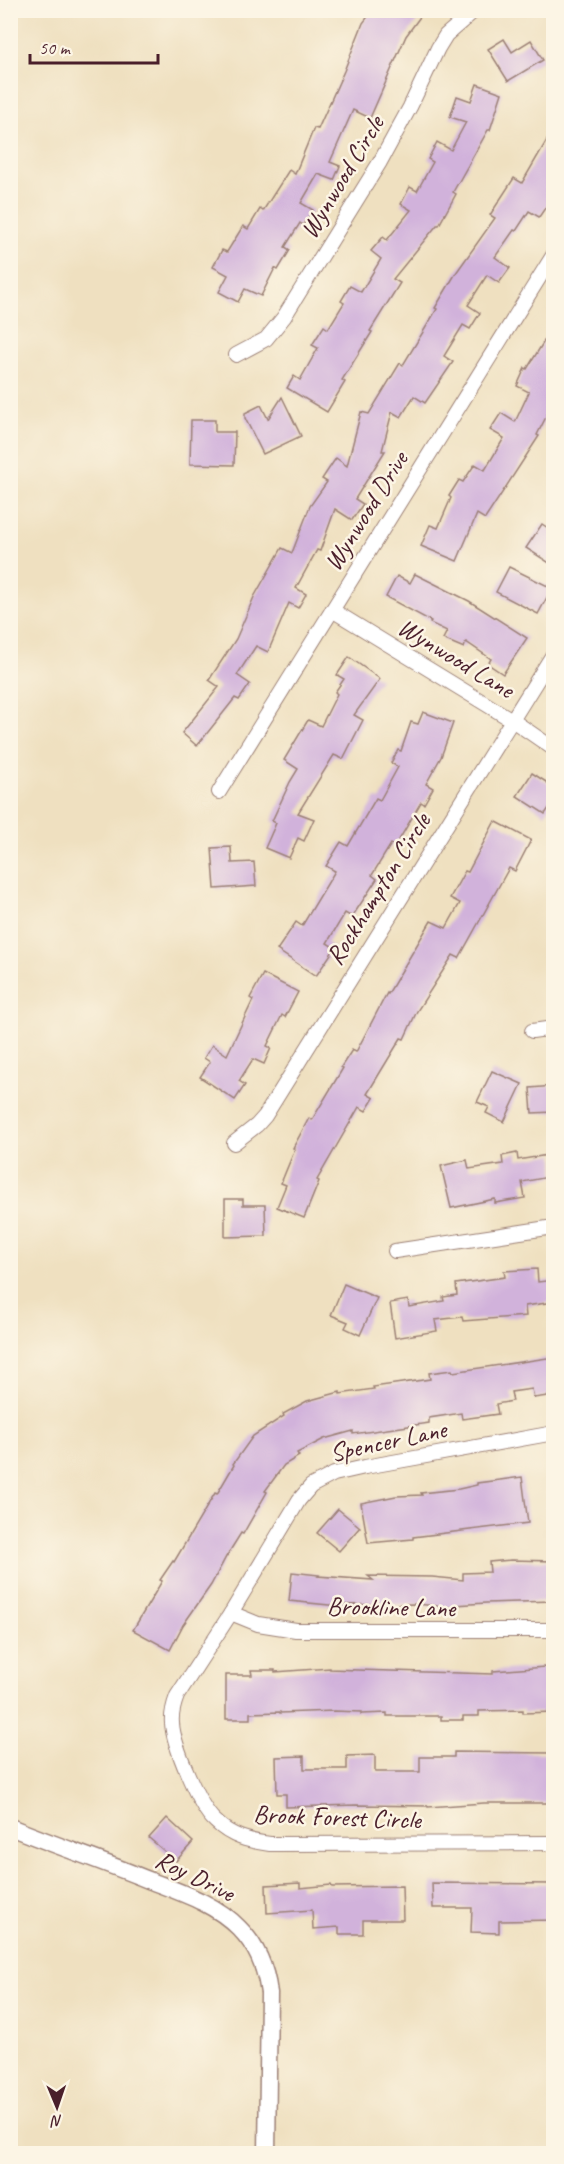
<svg xmlns="http://www.w3.org/2000/svg" width="564" height="2164" font-family="Caveat,sans-serif">
<rect width="100%" height="100%" fill="#fcf5e5"/>
<filter id="ink" filterUnits="userSpaceOnUse"><feTurbulence type="fractalNoise" baseFrequency=".0167" numOctaves="2"/><feDisplacementMap in="SourceGraphic" scale="12" xChannelSelector="R" yChannelSelector="G"/><feConvolveMatrix kernelMatrix="1 2 1 2 8 2 1 2 1" color-interpolation-filters="sRGB"/></filter>
<filter id="wash" filterUnits="userSpaceOnUse"><feTurbulence type="fractalNoise" baseFrequency=".008" numOctaves="4" result="noise"/><feDisplacementMap in="SourceGraphic" scale="24" xChannelSelector="R" yChannelSelector="G"/><feGaussianBlur stdDeviation="1.35" result="paint"/><feColorMatrix in="noise" values="0 0 0 0 0 0 0 0 0 0 0 0 0 0 0 0 0 1.4 0 .05"/><feComposite in="paint" operator="in"/></filter>
<g filter="url(#wash)">
<rect width="100%" height="100%" fill="#efe0c0"/>
<g id="blocks">
<g fill="#d1b2db">
<polygon points="373,10 425,10 406,36 370,118 353,110 330,162 340,166 334,180 318,174 301,203 313,210 303,225 300,223 285,247 290,250 278,270 275,268 261,296 245,289 238,302 219,292 228,275 213,267 222,250 227,252 243,226 248,229 260,209 263,211 289,170 295,174 314,128 318,129 344,71 363,23"/>
<polygon points="504,39 512,52 531,40 543,60 508,81 488,49"/>
<polygon points="477,84 502,93 490,130 488,130 453,192 456,194 439,225 437,225 393,279 400,283 370,331 372,332 342,380 345,382 327,412 287,388 294,376 300,380 318,348 312,345 324,326 328,329 344,303 341,301 350,286 361,292 381,259 371,251 383,237 387,240 411,210 401,204 410,187 417,191 433,162 428,159 437,142 451,150 466,122 450,117 457,96 471,101"/>
<polygon points="554,128 554,195 539,217 529,211 516,231 514,230 495,257 510,268 499,283 487,275 468,305 480,313 470,329 463,325 444,356 453,362 425,403 414,396 401,417 392,412 382,451 385,451 355,499 363,504 352,520 335,509 320,551 317,550 296,588 306,594 298,608 289,603 268,652 256,646 237,675 250,684 239,700 235,698 197,746 182,733 219,687 209,680 236,639 254,597 282,548 292,553 310,506 327,482 322,479 336,458 347,466 361,412 369,414 400,363 403,365 437,309 435,308 456,273 495,218 490,215 514,178 522,183"/>
<polygon points="554,325 554,401 537,435 539,436 485,519 477,514 457,561 421,546 430,525 438,528 451,498 449,496 459,480 463,482 475,464 485,470 504,438 490,430 501,413 515,422 529,392 517,386 525,368 527,369"/>
<polygon points="282,397 301,436 263,454 245,418 245,413 261,405 268,419"/>
<polygon points="191,420 215,420 215,432 235,432 234,465 190,464"/>
<polygon points="542,524 554,532 554,566 526,548"/>
<polygon points="509,567 552,588 538,614 496,592"/>
<polygon points="415,574 469,601 527,638 503,674 488,664 491,659 466,642 464,648 443,639 447,631 430,623 431,621 386,597 397,576 410,583"/>
<polygon points="349,657 380,679 354,715 363,720 343,759 334,755 298,813 314,819 304,841 298,838 289,858 265,848 276,823 272,821 290,782 298,769 284,760 308,720 321,726 337,694 335,692 344,679 337,675"/>
<polygon points="423,712 453,723 441,757 426,784 433,788 424,804 421,802 395,847 391,844 372,875 377,879 352,917 345,913 327,943 335,948 316,976 277,950 296,922 302,926 335,871 326,866 341,842 348,846 376,798 380,800 398,767 391,763 398,750 401,751 411,722 418,724"/>
<polygon points="532,773 554,787 554,801 545,814 517,796"/>
<polygon points="495,821 531,840 515,871 509,868 459,958 453,955 417,1011 404,1039 401,1038 367,1094 374,1098 366,1111 359,1107 317,1180 319,1181 304,1218 277,1207 286,1185 281,1183 295,1149 293,1148 309,1118 312,1120 343,1068 341,1067 352,1050 356,1052 387,993 388,994 431,921 446,928 460,903 450,898 465,871 468,872"/>
<polygon points="231,847 232,863 254,862 256,886 215,889 212,848"/>
<polygon points="263,974 298,992 285,1017 282,1015 267,1046 271,1048 264,1064 253,1059 239,1081 245,1085 235,1100 200,1077 210,1062 204,1058 212,1045 227,1055 253,1000 250,998"/>
<polygon points="492,1071 522,1084 504,1122 486,1113 489,1107 477,1102"/>
<polygon points="554,1086 554,1112 532,1113 530,1088"/>
<polygon points="517,1153 518,1160 554,1154 554,1176 522,1182 525,1198 495,1203 495,1199 451,1208 441,1166 467,1160 469,1169 503,1164 502,1156"/>
<polygon points="225,1199 243,1199 243,1205 265,1205 266,1236 225,1237"/>
<polygon points="537,1269 538,1282 554,1280 554,1302 525,1306 526,1316 463,1321 462,1317 435,1320 437,1331 395,1338 390,1303 408,1300 409,1307 444,1301 443,1297 457,1295 456,1284 505,1277 504,1271"/>
<polygon points="344,1284 377,1298 360,1335 345,1328 348,1322 331,1315"/>
<polygon points="554,1357 554,1395 534,1398 532,1389 511,1392 513,1401 496,1404 498,1414 462,1419 461,1413 429,1418 429,1423 353,1434 353,1431 324,1439 297,1453 299,1456 284,1465 265,1491 267,1492 243,1534 241,1533 226,1557 211,1585 183,1625 170,1650 133,1630 162,1581 160,1580 173,1561 174,1562 215,1493 217,1494 234,1465 233,1464 253,1436 284,1416 283,1414 307,1401 340,1392 340,1394 374,1389 373,1387 430,1379 429,1373 452,1370 453,1372"/>
<polygon points="522,1477 528,1523 413,1537 413,1539 368,1543 361,1503 396,1496 422,1495 421,1493 459,1489 477,1485 477,1483"/>
<polygon points="338,1509 360,1527 339,1551 317,1533"/>
<polygon points="511,1560 554,1561 554,1601 486,1603 455,1605 455,1608 417,1604 329,1605 289,1601 292,1572 319,1575 318,1576 373,1580 368,1576 432,1577 463,1580 463,1573 490,1572 489,1562"/>
<polygon points="545,1667 554,1668 554,1712 523,1713 523,1710 479,1711 479,1716 463,1716 463,1720 441,1720 441,1716 387,1716 387,1713 361,1714 361,1712 334,1711 280,1713 280,1712 250,1713 250,1719 226,1719 226,1675 252,1675 251,1670 275,1670 275,1672 330,1668 330,1669 357,1670 493,1674 493,1671"/>
<polygon points="454,1752 554,1753 554,1803 484,1803 428,1807 428,1806 356,1805 286,1807 286,1794 277,1794 276,1757 304,1756 304,1769 347,1769 347,1756 375,1755 375,1772 420,1772 420,1757 454,1757"/>
<polygon points="167,1818 193,1842 176,1861 149,1838"/>
<polygon points="300,1883 300,1888 331,1885 332,1887 402,1886 403,1920 363,1920 363,1934 339,1934 339,1927 313,1929 312,1910 267,1913 266,1885"/>
<polygon points="432,1883 554,1884 554,1920 499,1921 499,1933 471,1932 472,1908 433,1908"/>
</g>
</g>
</g>
<g filter="url(#ink)">
<use href="#blocks" fill-opacity="0" stroke="#9c8076" stroke-width="1.5"/>
<g fill="none" stroke-linecap="round" stroke-linejoin="round">
<defs>
<g id="minor">
<polyline points="236,355 266,339 284,317 380,162 410,107 438,48 446,35 475,10"/>
<polyline points="332,610 512,720 554,749"/>
<polyline points="219,792 554,254"/>
<polyline points="532,1031 554,1028"/>
<polyline points="234,1143 257,1125 265,1116 554,653"/>
<polyline points="395,1251 554,1227"/>
<path d="M554 1433 365 1467 334 1474 311 1486 299 1500 231 1613 177 1696C174 1704 171 1713 172 1723 173 1744 199 1807 215 1821 231 1837 249 1841 270 1844L554 1843"/>
<polyline points="231,1613 258,1624 296,1630 554,1630"/>
</g>
<path id="tertiary" d="M10 1827C57 1846 105 1862 151 1881 182 1893 216 1904 239 1928 257 1946 266 1969 269 1993L267 2154"/>
</defs>
<use href="#minor" stroke="#9c8076" stroke-width="16"/>
<use href="#tertiary" stroke="#9c8076" stroke-width="19"/>
<use href="#minor" stroke="#fff" stroke-width="14"/>
<use href="#tertiary" stroke="#fff" stroke-width="16"/>
</g>
</g>
<g text-anchor="middle" dominant-baseline="central" stroke-width="5" stroke-linejoin="round" paint-order="stroke">
<g font-size="26" fill="#4a1f2b" stroke="#fcf5e5">
<text transform="translate(342 177) rotate(-59)">Wynwood Circle</text>
<text transform="translate(366 511) rotate(-58)">Wynwood Drive</text>
<text transform="translate(456 658) rotate(31)">Wynwood Lane</text>
<text transform="translate(378 889) rotate(-58)">Rockhampton Circle</text>
<text transform="translate(388 1441) rotate(-12)">Spencer Lane</text>
<text transform="translate(391 1607) rotate(1)">Brookline Lane</text>
<text transform="translate(337 1817) rotate(2)">Brook Forest Circle</text>
<text transform="translate(195 1876) rotate(26)">Roy Drive</text>
</g>
</g>
<rect width="564" height="2164" fill="none" stroke="#fcf5e5" stroke-width="36"/>
<g transform="translate(57 2107) rotate(178)" stroke="#fcf5e5" stroke-width="4.5" paint-order="stroke">
<path d="M0-4.5L10 22L0 15L-10 22Z" fill="#4a1f2b"/>
<text y="-9" font-size="16" font-weight="bold" text-anchor="middle" fill="#4a1f2b">N</text>
</g>
<path d="M30 54v9h128v-9" fill="none" stroke="#4a1f2b" stroke-width="3"/>
<text x="39" y="54" font-size="18" fill="#4a1f2b" stroke="#fcf5e5" stroke-width="4.5" paint-order="stroke">50 m</text>
</svg>
